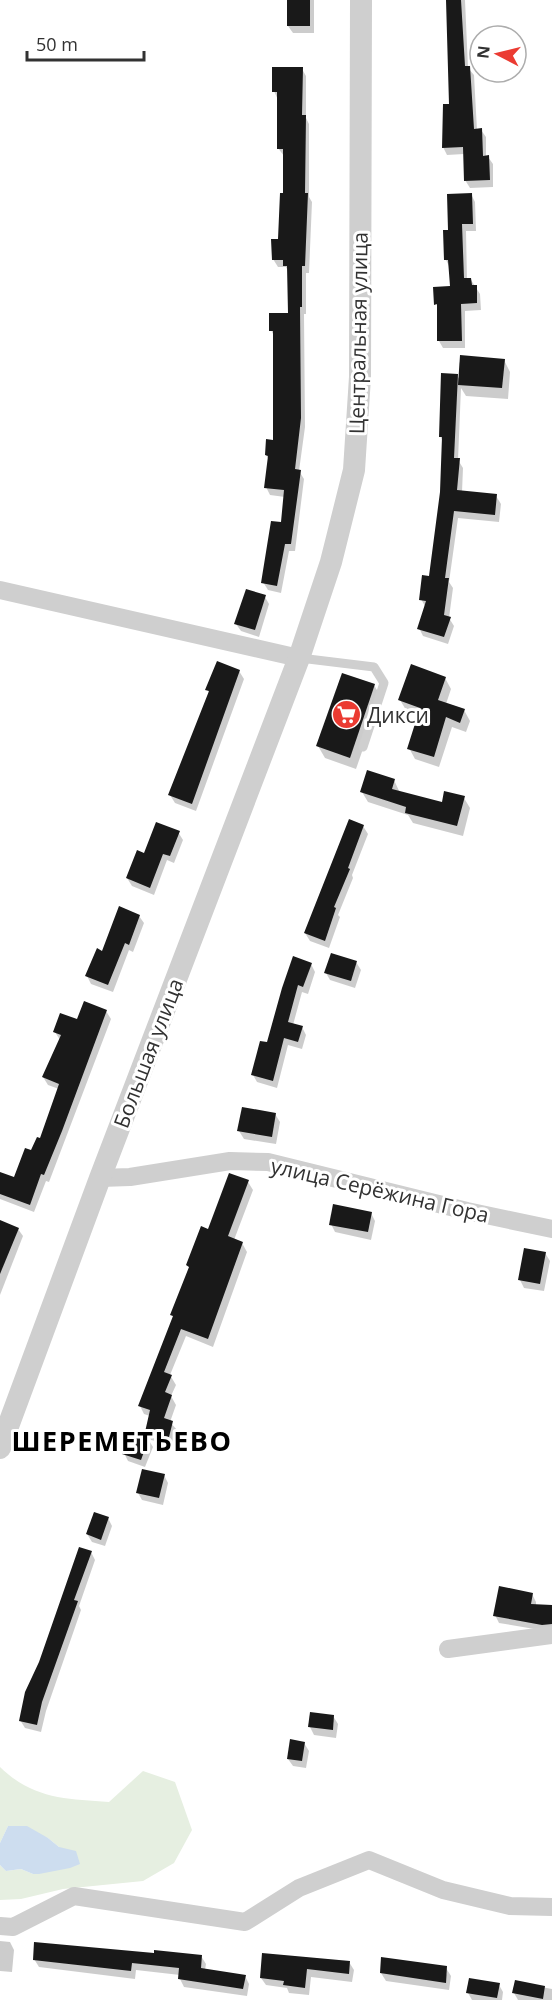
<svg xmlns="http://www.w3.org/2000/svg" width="552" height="2000" font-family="'Open Sans',sans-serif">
<rect width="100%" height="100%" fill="#fff"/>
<path fill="#e6efe1" d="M0 1767C33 1799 66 1799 109 1802L143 1771 175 1782 192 1830 174 1863 143 1881 63 1889 21 1899 0 1900V1865L6 1871 21 1869 33 1874 51 1870 59 1847 48 1838 8 1826 0 1843Z"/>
<polygon fill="#cdddef" points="8,1826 27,1826 48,1838 59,1847 76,1851 80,1864 70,1868 39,1874 33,1874 21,1869 6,1871 0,1865 0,1843"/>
<g fill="#0003">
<polygon points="288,0 314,0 314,33 293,33 288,26"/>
<polygon points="447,0 465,0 468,68 474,75 477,130 481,130 486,137 486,157 488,157 493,164 493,187 470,188 465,180 464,154 447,155 443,147 450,105"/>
<polygon points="302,69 306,76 306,118 309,124 309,197 312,202 309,273 306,273 306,314 304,314 305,427 299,471 304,479 295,551 289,551 281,593 268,590 263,582 282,524 285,497 270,495 266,487 269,460 266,455 275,442 274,336 271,330 289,315 289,273 286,267 278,267 273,259 280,241 284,194 284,156 278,148 278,100 274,91"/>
<polygon points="471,194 475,202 476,231 466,231 467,280 471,280 480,294 481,310 465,311 465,348 443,348 439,341 439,309 436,304 451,288 450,268 446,260 450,231"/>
<polygon points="504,360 510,372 508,399 466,396 461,388 458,460 463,468 462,492 496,496 501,504 499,522 458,518 449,582 453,588 449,618 454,626 448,644 423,636 419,628 426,608 421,599 430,577 441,492 444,443 440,436 457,376 460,380"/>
<polygon points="265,597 269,604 259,637 241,631 236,624"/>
<polygon points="239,671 244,679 196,811 175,803 170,795 210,694 207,689"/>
<polygon points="445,678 451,689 446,704 464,710 470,721 466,732 452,727 439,767 415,759 409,748 419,715 406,710 400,700"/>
<polygon points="374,685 381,697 356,769 325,758 318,746"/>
<polygon points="394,780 400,793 443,804 464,798 470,808 463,836 413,823 408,815 368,802 362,792"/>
<polygon points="363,826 368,834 352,875 353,878 338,915 340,917 329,948 310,941 305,933"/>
<polygon points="178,832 183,840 174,863 167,860 154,895 132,886 127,878 145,855"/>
<polygon points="139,916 144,923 133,952 129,950 113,992 91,984 87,976 103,953"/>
<polygon points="356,962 361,970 355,988 330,980 326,973"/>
<polygon points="311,964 315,972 308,994 302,992 293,1025 302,1027 306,1035 302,1049 288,1045 277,1088 257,1082 253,1075 268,1044 283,989"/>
<polygon points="106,1011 111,1019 49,1182 46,1181 34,1212 0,1199 0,1176 15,1179 40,1140 59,1089 48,1085 43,1077 60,1040 55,1032"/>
<polygon points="275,1114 280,1122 276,1144 244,1139 239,1131"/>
<polygon points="248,1182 253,1190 234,1240 242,1243 247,1252 213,1347 186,1336 170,1375 176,1385 171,1396 176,1405 170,1422 177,1430 173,1445 151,1440 147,1431 150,1416 144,1414 140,1406 174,1318 172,1315 190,1269 188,1265 209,1231"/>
<polygon points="371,1213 375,1221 371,1240 335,1232 331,1224"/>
<polygon points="0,1221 18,1229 23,1236 0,1295"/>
<polygon points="545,1253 550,1261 544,1291 524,1288 520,1280"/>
<polygon points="148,1439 153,1447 145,1467 128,1461 124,1453"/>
<polygon points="164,1475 168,1483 163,1505 142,1500 138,1493"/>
<polygon points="108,1518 112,1526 105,1546 92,1542 87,1534"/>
<polygon points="91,1552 95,1560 79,1606 81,1610 46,1711 41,1732 25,1728 20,1720 40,1663"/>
<polygon points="532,1594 536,1602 536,1606 552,1607 552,1632 499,1623 495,1615"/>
<polygon points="333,1716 338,1724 336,1738 314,1735 310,1727"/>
<polygon points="304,1743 309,1751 306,1768 293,1766 288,1759"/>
<polygon points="0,1941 10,1942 14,1950 12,1972 0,1971"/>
<polygon points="264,1954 349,1962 354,1970 352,1982 311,1977 309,1995 289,1993 287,1988 266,1985 261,1978"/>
<polygon points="155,1955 201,1956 206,1964 205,1970 245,1976 249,1984 247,1996 184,1987 180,1979 180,1975 136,1970 135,1979 39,1967 34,1959"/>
<polygon points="446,1968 451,1976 449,1990 386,1981 381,1973"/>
<polygon points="516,1982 552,1989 552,2000 518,2000 514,1993"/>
<polygon points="499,1985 503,1992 502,2000 472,2000 468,1993"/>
</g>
<g fill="#191919">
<rect x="287" y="0" width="23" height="26"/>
<polygon points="446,0 461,0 465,66 470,66 474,129 482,128 483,156 489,155 490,180 464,181 463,147 442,148 443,104 449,104"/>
<polygon points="272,67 303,67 302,115 306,115 305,193 308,193 305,266 302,266 302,307 300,307 301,418 295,469 301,470 291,544 285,544 277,586 261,583 271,521 281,522 284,490 264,488 268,456 265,455 266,439 273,440 273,331 269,331 269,313 288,313 287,266 283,266 283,260 272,260 271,239 278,239 280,193 283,193 283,149 277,149 277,92 272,92"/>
<polygon points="472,193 473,224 462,224 464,278 471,278 472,285 477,285 477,303 461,304 462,341 437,341 437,304 434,305 433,287 450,286 448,260 444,260 443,230 448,230 447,194"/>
<polygon points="460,355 505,359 502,388 458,385"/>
<polygon points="441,373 458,374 454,458 460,458 457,490 497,494 495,515 454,511 445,578 449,578 444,615 451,617 444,637 417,629 426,601 419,600 422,575 429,576 440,492 442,437 439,437"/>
<polygon points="246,589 266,595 255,630 234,624"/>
<polygon points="217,661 240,670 192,804 168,795 209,691 205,690"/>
<polygon points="411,664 446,677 438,700 465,709 460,723 446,717 434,757 407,749 420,708 398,700"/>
<polygon points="342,673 375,684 350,758 316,746"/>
<polygon points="367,770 395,779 392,789 442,802 444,791 465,796 457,826 405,813 406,807 360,792"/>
<polygon points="349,819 364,825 348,868 350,869 334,907 336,908 325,941 304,933"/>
<polygon points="156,822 180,831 170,856 163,854 150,888 126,878 137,850 144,853"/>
<polygon points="119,906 140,915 129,945 125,943 108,985 85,976 97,948 102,951"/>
<polygon points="331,953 357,961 351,981 324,973"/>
<polygon points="293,956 312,963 303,987 298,985 288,1022 303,1026 298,1042 284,1038 273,1081 251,1075 260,1041 267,1042 282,988"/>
<polygon points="84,1001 107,1010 62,1131 44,1175 41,1174 30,1205 0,1194 0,1172 14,1177 25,1148 31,1150 37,1137 40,1138 59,1084 42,1077 61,1035 53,1032 60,1013 77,1019"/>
<polygon points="242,1107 276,1113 272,1137 237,1131"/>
<polygon points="229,1173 249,1180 228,1236 243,1242 208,1339 181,1329 164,1372 172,1375 165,1392 172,1395 164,1418 173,1421 169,1437 145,1432 150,1410 138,1406 173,1316 170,1315 189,1267 186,1265 201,1226 208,1229"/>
<polygon points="333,1204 372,1212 368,1232 329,1225"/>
<polygon points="0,1220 19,1228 0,1274"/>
<polygon points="524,1248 546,1252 540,1284 518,1280"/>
<polygon points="130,1431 149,1438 141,1460 122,1454"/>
<polygon points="142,1469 165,1474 159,1498 136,1493"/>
<polygon points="94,1512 109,1517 101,1540 86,1534"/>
<polygon points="79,1547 92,1551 74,1600 78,1601 42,1702 37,1725 19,1721 25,1692 39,1662"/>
<polygon points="499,1586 533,1593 531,1604 552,1605 552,1624 542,1625 493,1616"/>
<polygon points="310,1712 334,1715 333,1730 308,1727"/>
<polygon points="290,1739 305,1742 302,1761 287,1759"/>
<polygon points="34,1942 154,1953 154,1950 202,1955 201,1968 246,1975 243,1989 178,1979 179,1968 132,1963 131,1971 33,1960"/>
<polygon points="262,1953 350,1961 349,1974 307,1969 305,1988 283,1985 284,1981 260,1978"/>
<polygon points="381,1957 447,1966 446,1983 380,1973"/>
<polygon points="469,1978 500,1983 497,1998 466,1993"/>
<polygon points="515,1980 545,1986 543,1999 512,1993"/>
</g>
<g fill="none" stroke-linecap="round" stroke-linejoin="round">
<polyline stroke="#cfcfcf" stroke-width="9" points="300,658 374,667 384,683 363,747"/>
<g stroke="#cfcfcf" stroke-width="18">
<polyline points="0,590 299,658"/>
<polyline points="100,1178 130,1177 230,1161 268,1162 467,1211 552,1229"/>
<polyline points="448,1649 552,1635"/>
<polyline points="0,1926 13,1927 74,1896 245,1922 299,1888 369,1860 443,1890 510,1906 552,1907"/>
</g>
<polyline stroke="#cfcfcf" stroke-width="22" points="0,1448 100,1178 299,658 331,562 354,470 360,377 361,0"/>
</g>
<defs>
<symbol id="supermarket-disc" viewBox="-11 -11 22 22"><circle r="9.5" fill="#eb3b32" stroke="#fff"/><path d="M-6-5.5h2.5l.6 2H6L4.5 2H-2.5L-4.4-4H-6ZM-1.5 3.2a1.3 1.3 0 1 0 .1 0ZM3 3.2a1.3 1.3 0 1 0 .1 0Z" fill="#fff"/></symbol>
</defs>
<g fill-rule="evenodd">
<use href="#supermarket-disc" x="330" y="698" width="33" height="33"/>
</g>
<g text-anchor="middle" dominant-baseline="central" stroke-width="6" stroke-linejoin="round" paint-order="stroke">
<g font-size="21" fill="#323232" stroke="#fff">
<text transform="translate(358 333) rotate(-89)">Центральная улица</text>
<text transform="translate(148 1053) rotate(-69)">Большая улица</text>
<text transform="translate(380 1190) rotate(13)">улица Серёжина Гора</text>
</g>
<g font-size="21" fill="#323232" stroke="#fff" text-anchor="start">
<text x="367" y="715">Дикси</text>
</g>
<g font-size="27" font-weight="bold" letter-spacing="1.5" fill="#000" stroke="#fff">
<text x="122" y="1440">ШЕРЕМЕТЬЕВО</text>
</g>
</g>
<g transform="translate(498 54) rotate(277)"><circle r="28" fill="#ffffff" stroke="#adadad" stroke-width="1.5"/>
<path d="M0-4.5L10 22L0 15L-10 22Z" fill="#eb3b32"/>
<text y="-9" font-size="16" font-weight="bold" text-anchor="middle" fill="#323232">N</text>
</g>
<path d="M27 51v9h117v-9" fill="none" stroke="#323232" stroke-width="3"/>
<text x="36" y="51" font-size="18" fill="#323232" stroke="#ffffff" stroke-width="4.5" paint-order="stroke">50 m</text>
</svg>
